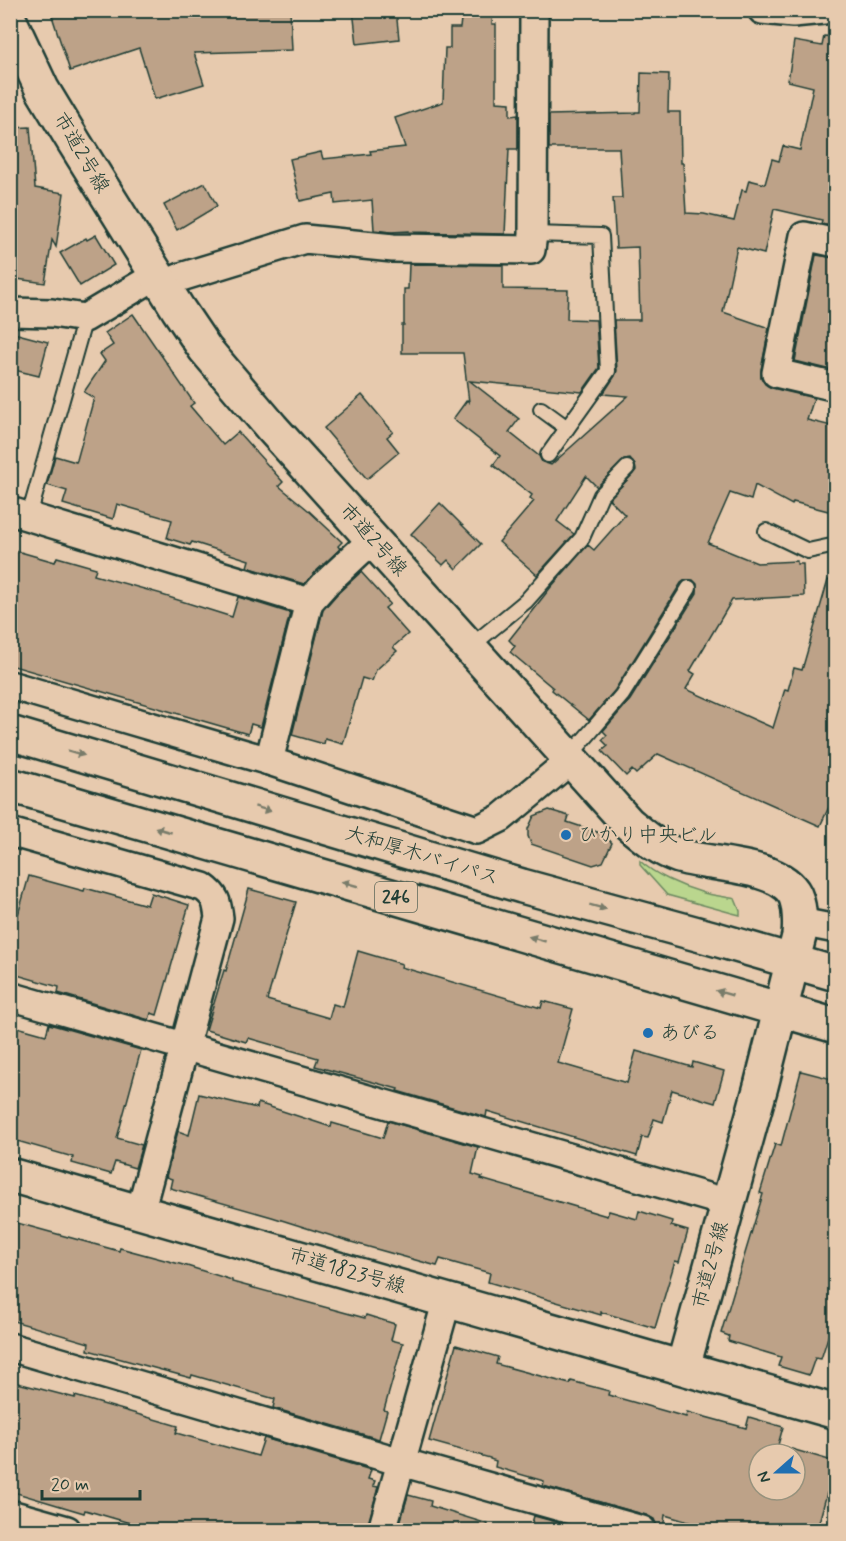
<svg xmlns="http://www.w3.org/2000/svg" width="846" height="1541" font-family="Mynerve,'Klee One',sans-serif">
<rect width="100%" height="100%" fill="#e7caae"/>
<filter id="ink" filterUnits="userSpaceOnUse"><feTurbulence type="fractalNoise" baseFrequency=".0167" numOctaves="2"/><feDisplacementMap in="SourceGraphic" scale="12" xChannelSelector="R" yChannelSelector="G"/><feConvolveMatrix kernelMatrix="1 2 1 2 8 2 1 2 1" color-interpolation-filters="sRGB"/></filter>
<g filter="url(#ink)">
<path fill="#bad68e" stroke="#6c8a61" stroke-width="1.5" d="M640 861C655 875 681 886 701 892 712 896 723 896 735 899L740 911V915L732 913 667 895 640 865Z"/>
<g fill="#bda288" stroke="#1f3d34" stroke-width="1.5" fill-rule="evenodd">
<polygon points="50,10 290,10 292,50 194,53 204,84 155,99 139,48 70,71"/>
<polygon points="353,10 396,10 399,39 357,44"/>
<polygon points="462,10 493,10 492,24 496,24 496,102 510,103 510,116 518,115 518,149 509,149 505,234 409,232 409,231 391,232 374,230 372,200 335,204 334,194 300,201 290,159 321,152 323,159 371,154 370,151 405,147 395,118 443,102 445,48 450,48 450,28 460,28"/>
<polygon points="824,36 836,37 836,227 821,224 822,220 774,209 764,254 737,247 723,312 769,328 761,370 761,377 765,384 772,388 814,398 807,420 836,427 836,513 793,502 792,505 755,485 751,500 730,493 708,543 757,563 797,561 797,564 803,564 804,596 732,600 690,671 695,674 686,689 773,728 785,689 788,690 794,668 802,670 828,580 836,581 836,792 820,826 658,754 636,774 632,770 626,776 602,751 608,746 602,740 607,735 603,731 630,700 697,593 697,584 693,580 685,580 681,583 615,690 589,720 552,690 553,688 510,652 515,646 509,640 551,587 588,545 594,550 625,515 609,499 633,474 636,470 635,465 630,459 624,460 597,487 586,476 557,521 574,534 537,575 499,542 534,501 530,498 532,495 493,465 500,456 453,419 467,400 469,402 463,353 402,353 402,325 404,325 404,289 408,289 409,264 503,265 503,289 568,290 567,319 596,320 599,368 582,392 470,381 519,419 509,432 539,456 542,462 551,465 628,396 603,394 615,376 617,371 614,320 640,320 638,247 616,248 613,198 622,198 619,148 549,148 549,115 635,113 635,112 640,112 641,73 669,74 668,112 680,112 681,163 683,163 686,213 704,214 734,221 742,190 746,191 749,180 765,184 772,159 779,161 783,146 800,150 813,87 788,81 794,41 822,46"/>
<polygon points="30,127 35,188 64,193 56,247 52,240 45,283 10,278 10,128"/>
<polygon points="205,183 217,206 177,230 164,205"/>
<polygon points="96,235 114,265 80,286 60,253 86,238 87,240"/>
<polygon points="816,255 836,258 836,371 795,361"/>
<polygon points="133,314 194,403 190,406 223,445 238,432 283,482 279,486 308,510 342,542 338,546 340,549 304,584 247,567 249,560 192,542 190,545 167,538 172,520 117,504 113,519 63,504 67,491 47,485 55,456 76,462 77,460 94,398 84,392 105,361 100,354 113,345 105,333"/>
<polygon points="10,332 48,342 39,376 10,369"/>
<polygon points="362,395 393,432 387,437 399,452 367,479 324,428"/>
<polygon points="440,503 481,544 456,569 448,560 443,565 411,534"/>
<polygon points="10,549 55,562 57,557 96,568 94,575 162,594 162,595 232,617 238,597 290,613 261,727 251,724 248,734 10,665"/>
<polygon points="361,572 390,604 385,608 408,634 393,647 397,651 376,670 372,681 362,678 343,744 325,739 324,744 292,735 323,610 337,594"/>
<polygon points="549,810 569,816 567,822 603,834 612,843 603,862 593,865 531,844 528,836 528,829 534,816"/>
<polygon points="29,876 84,891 85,888 147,905 151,893 189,905 157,1015 151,1013 149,1020 58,993 59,987 10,973 10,943"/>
<polygon points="249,889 296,902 267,1000 329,1018 333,1004 343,1007 358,951 402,964 401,967 541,1008 543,1001 573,1009 558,1063 627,1083 636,1051 692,1067 693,1062 724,1071 715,1103 672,1090 663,1122 654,1119 648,1138 642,1137 637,1156 487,1111 486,1117 397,1091 398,1089 315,1066 318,1058 248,1038 246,1042 206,1030 224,970 226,971"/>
<polygon points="49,1024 141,1050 117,1138 142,1145 135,1168 115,1162 111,1174 72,1163 73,1157 10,1139 10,1025 46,1035"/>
<polygon points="801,1071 836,1080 836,1312 821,1359 815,1358 809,1375 778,1366 781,1357 728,1341 729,1336 721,1333 763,1194 760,1193 775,1144 781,1146"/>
<polygon points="199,1094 257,1108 258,1103 331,1127 332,1123 383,1138 388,1121 478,1147 472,1174 482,1177 481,1179 607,1216 609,1211 637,1219 639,1211 672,1221 671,1226 688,1231 679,1262 675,1261 655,1328 601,1312 601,1315 488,1282 490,1273 440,1259 437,1266 351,1242 272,1217 170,1188 172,1179 166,1177 178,1131 189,1135"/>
<polygon points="10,1221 119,1251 120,1248 187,1266 232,1280 232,1282 365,1318 366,1315 395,1324 391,1340 403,1343 384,1410 387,1411 379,1439 273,1408 275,1399 192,1375 191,1378 88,1350 89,1343 10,1320"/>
<path d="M456 1345 498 1357 496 1364 570 1384 571 1381 609 1391 608 1395 686 1417 687 1412 746 1428 749 1417 783 1427 778 1445 836 1462V1496L827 1493 817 1530H715L665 1515 663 1530H657V1526L654 1519 646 1515 543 1486 544 1481 495 1467 496 1461 490 1459V1458L429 1441ZM759 1454H795V1490H759Z"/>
<polygon points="10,1381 75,1398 75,1396 178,1426 176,1433 258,1456 264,1438 371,1470 368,1479 375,1481 373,1486 378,1487 367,1530 154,1530 85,1510 84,1513 10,1491"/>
<polygon points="408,1495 431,1501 430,1506 488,1524 487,1530 398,1530"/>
<polygon points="534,1516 586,1530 530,1530"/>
</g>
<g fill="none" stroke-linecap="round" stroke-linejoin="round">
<defs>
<g id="service">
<polyline points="533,234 601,236 608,371 548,455"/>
<polyline points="541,409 567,428"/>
<polyline points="29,516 85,318"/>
<polyline points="766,531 808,551 836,545"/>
<polyline points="470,647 526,601 582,538 601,495 627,468"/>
<polyline points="569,757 622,695 689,588"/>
</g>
<g id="minor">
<polyline points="762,10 793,13 824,10"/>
<polyline points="836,243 804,236 776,373 836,387"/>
<polyline points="163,285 181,277 305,239 393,248 531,250 533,234 534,10"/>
<polyline points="10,312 52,313 85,318 157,275"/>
<polyline points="10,511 309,602"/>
<polyline points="10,685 269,761 477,830 501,818 560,769 569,757"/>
<polyline points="269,761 309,602 326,583 372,540"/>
<path d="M10 832 203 887C216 896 217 902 219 918L140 1212"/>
<polyline points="800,922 836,929"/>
<polyline points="10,996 728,1203"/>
<polyline points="10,1347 401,1462 642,1530"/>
<polyline points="10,1514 67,1530"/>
<polyline points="382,1530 447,1300"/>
</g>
<g id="tertiary">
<path d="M10 21 42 89 74 142 178 309 205 349 272 428 628 823C644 836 658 849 679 856 708 865 780 864 795 895 800 906 800 925 799 936L761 1086 683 1367"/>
<polyline points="10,1175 836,1412"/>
</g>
<g id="trunk">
<polyline points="10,733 522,886 712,938 836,974"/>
<polyline points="10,785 836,1026"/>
</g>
</defs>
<use href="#service" stroke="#1f3d34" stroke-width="18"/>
<use href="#minor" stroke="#1f3d34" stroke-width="32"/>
<use href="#tertiary" stroke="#1f3d34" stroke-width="38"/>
<use href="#trunk" stroke="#1f3d34" stroke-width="38"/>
<use href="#service" stroke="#e7caae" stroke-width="14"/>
<use href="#minor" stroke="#e7caae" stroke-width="27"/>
<use href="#tertiary" stroke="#e7caae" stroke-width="33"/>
<use href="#trunk" stroke="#e7caae" stroke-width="33"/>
</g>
<defs><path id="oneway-solid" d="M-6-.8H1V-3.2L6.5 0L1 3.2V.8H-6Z" transform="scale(1.5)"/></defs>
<g fill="#797c6b">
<use href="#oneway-solid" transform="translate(76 753) rotate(17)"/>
<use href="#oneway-solid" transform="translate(263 809) rotate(17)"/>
<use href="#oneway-solid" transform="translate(163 830) rotate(-164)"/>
<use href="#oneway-solid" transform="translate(350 884) rotate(-164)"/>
<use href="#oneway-solid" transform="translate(598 907) rotate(15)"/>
<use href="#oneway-solid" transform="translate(537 939) rotate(-164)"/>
<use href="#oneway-solid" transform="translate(724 993) rotate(-164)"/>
</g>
</g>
<g fill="#1f6fb2" stroke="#e7caae" stroke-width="2">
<circle cx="566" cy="835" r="6"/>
<circle cx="648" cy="1033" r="6"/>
</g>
<g text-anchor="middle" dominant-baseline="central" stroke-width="4.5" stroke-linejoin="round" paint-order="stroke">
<rect fill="#e7caae" stroke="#5b6759" stroke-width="1.5" x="375" y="882" width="42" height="30" rx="4.5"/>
<g font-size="18" font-weight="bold" fill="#1f3d34">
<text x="396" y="897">246</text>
</g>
<g font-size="20" fill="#1f3d34" stroke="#e7caae">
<text transform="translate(81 153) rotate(59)">市道2号線</text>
<text transform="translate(373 540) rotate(48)">市道2号線</text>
<text transform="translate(422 856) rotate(17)">大和厚木バイパス</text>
<text transform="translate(711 1265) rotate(-75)">市道2号線</text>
<text transform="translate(347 1271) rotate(16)">市道1823号線</text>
</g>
<g font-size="20" fill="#1f3d34" stroke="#e7caae" text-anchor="start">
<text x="578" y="835">ひかり中央ビル</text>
<text x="660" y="1033">あびる</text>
</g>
</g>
<rect width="846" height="1541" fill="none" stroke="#e7caae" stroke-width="36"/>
<rect x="18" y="18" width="810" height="1505" fill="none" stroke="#1f3d34" stroke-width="2" filter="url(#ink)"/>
<g transform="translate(777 1472) rotate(249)"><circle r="28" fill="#e7caae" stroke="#97927d" stroke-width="1.5"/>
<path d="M0-4.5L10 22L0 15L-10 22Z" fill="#1f6fb2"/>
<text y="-9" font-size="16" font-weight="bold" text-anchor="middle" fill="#1f3d34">N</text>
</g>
<path d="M42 1490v9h98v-9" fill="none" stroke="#1f3d34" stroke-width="3"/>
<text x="51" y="1490" font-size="18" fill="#1f3d34" stroke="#e7caae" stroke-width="4.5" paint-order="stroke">20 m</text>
</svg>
